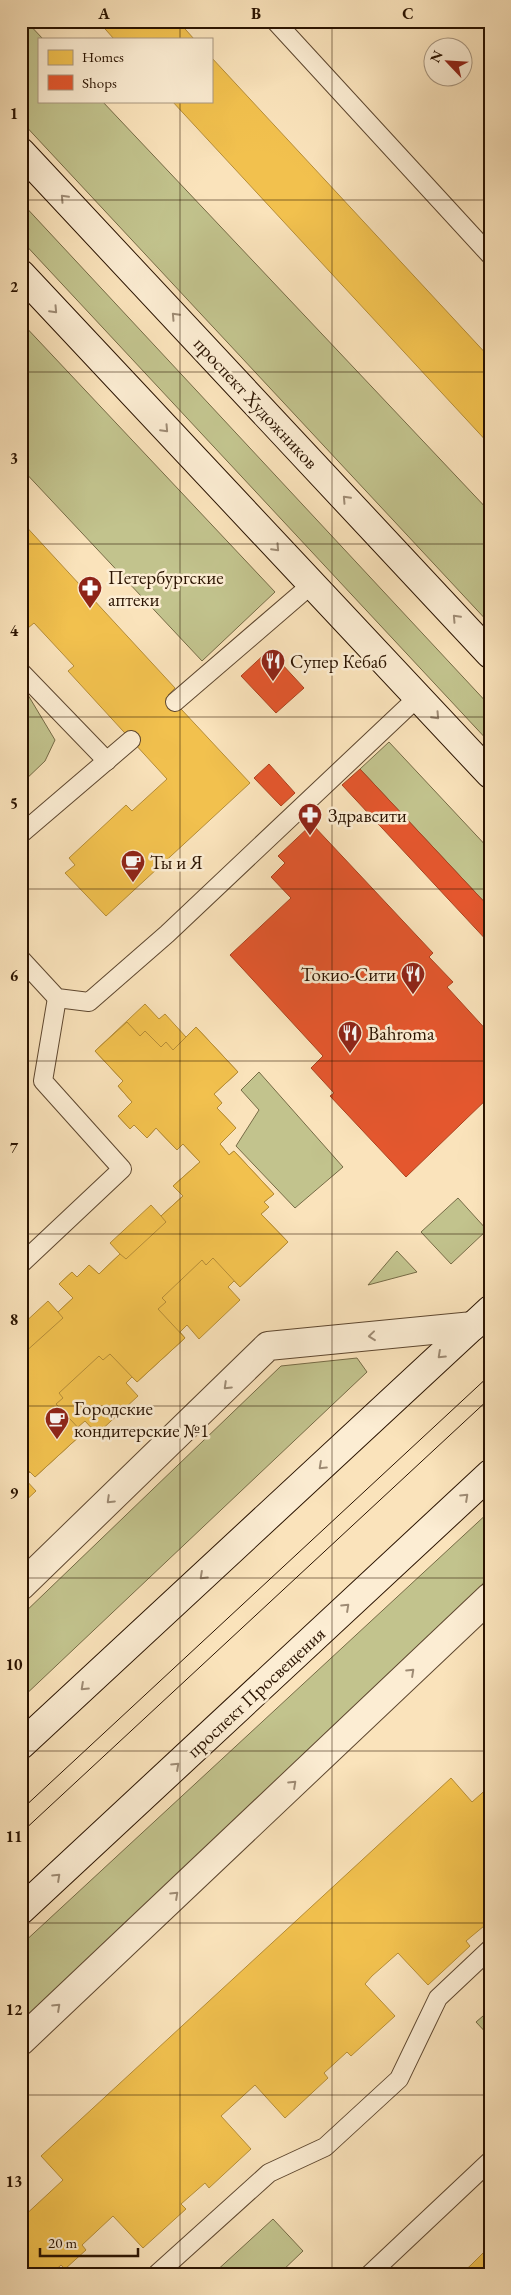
<svg xmlns="http://www.w3.org/2000/svg" width="511" height="2295" font-family="'EB Garamond',serif">
<rect width="100%" height="100%" fill="#fae3bb"/>
<filter id="stains"><feTurbulence type="fractalNoise" baseFrequency=".004" numOctaves="4"/><feColorMatrix values="0 0 0 0 .2 0 0 0 0 .09 0 0 0 0 .02 0 0 0 .5 -.17"/></filter>
<radialGradient id="worn" r=".72"><stop offset=".6" stop-color="#630" stop-opacity="0"/><stop offset="1" stop-color="#630" stop-opacity=".3"/></radialGradient>
<g fill="#c2c38d" stroke="#766b46">
<polygon points="21,21 26,21 43,39 39,39 39,101 102,101 490,512 490,624 21,121"/>
<polygon points="21,202 490,706 490,743 21,240"/>
<polygon points="21,322 275,592 202,661 21,468"/>
<polygon points="21,692 28,695 55,740 45,761 21,784"/>
<polygon points="389,742 490,850 490,908 360,769"/>
<polygon points="259,1072 343,1167 295,1208 236,1146 259,1110 241,1090"/>
<polygon points="458,1198 487,1230 451,1264 421,1232"/>
<polygon points="397,1251 417,1272 368,1285"/>
<polygon points="357,1358 367,1372 21,1699 21,1616 281,1366"/>
<polygon points="490,1511 490,1565 481,1589 21,2023 21,1945"/>
<polygon points="490,2010 490,2037 476,2022"/>
<polygon points="273,2219 303,2251 279,2274 213,2274"/>
</g>
<g fill="#f2c14e" stroke="#b68d37">
<polygon points="98,21 178,21 194,39 114,39"/>
<polygon points="211,57 490,358 490,445 172,101 211,101"/>
<polygon points="21,521 175,688 168,695 250,783 106,916 65,873 75,865 69,858 126,805 132,811 167,779 68,671 74,666 34,623 28,628 21,621"/>
<polygon points="145,1004 159,1019 165,1014 186,1037 196,1027 238,1072 214,1094 222,1103 217,1108 236,1128 220,1144 229,1155 234,1151 274,1194 264,1202 269,1207 261,1214 288,1242 240,1287 234,1281 228,1287 240,1300 199,1339 187,1325 180,1332 185,1338 137,1382 132,1377 126,1383 138,1396 97,1434 85,1421 78,1427 83,1433 35,1477 30,1472 24,1478 36,1491 21,1505 21,1326 48,1301 58,1312 73,1298 59,1284 72,1272 77,1277 89,1265 99,1274 120,1254 110,1243 151,1205 161,1216 183,1196 173,1186 200,1162 183,1144 177,1150 156,1128 147,1138 134,1125 130,1129 118,1116 132,1102 118,1086 123,1081 95,1051"/>
<polygon points="127,1022 140,1036 145,1031 161,1047 166,1042 173,1050 196,1027 238,1072 214,1094 222,1103 217,1108 236,1128 220,1144 229,1155 234,1151 274,1194 264,1202 269,1207 261,1214 288,1242 240,1287 213,1258 206,1265 202,1260 162,1298 166,1302 158,1309 185,1338 137,1382 110,1354 103,1360 99,1356 59,1393 63,1398 56,1404 83,1433 35,1477 21,1463 21,1352 23,1354 63,1318 58,1312 73,1298 59,1284 72,1272 77,1277 89,1265 99,1274 120,1254 126,1259 166,1222 161,1216 183,1196 173,1186 200,1162 183,1144 177,1150 156,1128 147,1138 134,1125 130,1129 118,1116 132,1102 118,1086 123,1081 95,1051"/>
<polygon points="451,1778 472,1802 490,1786 490,1921 466,1941 470,1946 428,1985 398,1953 372,1976 365,1984 395,2016 351,2056 347,2052 324,2073 328,2078 285,2118 255,2085 221,2116 251,2149 209,2188 205,2183 181,2204 186,2209 143,2248 113,2216 82,2245 86,2250 65,2269 61,2265 51,2274 21,2274 21,2219 63,2180 41,2156"/>
<polygon points="490,2246 490,2274 461,2274 471,2265"/>
</g>
<g fill="#e4572e" stroke="#ac4320">
<polygon points="269,650 304,688 276,713 241,676"/>
<polygon points="269,764 295,793 281,806 254,778"/>
<polygon points="360,769 490,908 490,944 342,785"/>
<polygon points="312,824 433,953 429,957 453,982 447,987 490,1034 490,1096 406,1177 330,1096 334,1093 311,1068 323,1056 230,955 291,898 271,877 285,863 278,856"/>
</g>
<g fill="none" stroke-linecap="round" stroke-linejoin="round">
<defs>
<g id="lane">
<polyline points="275,21 490,255"/>
<polyline points="21,672 107,761"/>
<polyline points="175,702 311,585"/>
<polyline points="21,834 131,740"/>
<polyline points="21,959 57,998 89,1002 167,934 418,697"/>
<polyline points="21,1264 122,1169 43,1081 57,998"/>
<polyline points="157,2274 269,2173 325,2147 399,2079 438,1998 490,1949"/>
<polyline points="370,2274 490,2161"/>
</g>
<g id="street">
<polyline points="21,1586 268,1346 473,1326"/>
<polyline points="21,2041 490,1597"/>
</g>
<g id="secondary">
<polyline points="21,152 490,654"/>
<polyline points="21,274 490,774"/>
<polyline points="21,1745 490,1310"/>
<polyline points="21,1910 490,1474"/>
</g>
</defs>
<use href="#lane" stroke="#5e472f" stroke-width="20"/>
<use href="#street" stroke="#5e472f" stroke-width="30"/>
<use href="#secondary" stroke="#2a1300" stroke-width="30"/>
<use href="#lane" stroke="#fcedd3" stroke-width="18"/>
<use href="#street" stroke="#fcedd3" stroke-width="28"/>
<use href="#secondary" stroke="#fcedd3" stroke-width="28"/>
<g stroke="#2a1300" stroke-width="1">
<polyline points="21,1810 490,1375"/>
<polyline points="21,1833 490,1398"/>
</g>
</g>
<defs><path id="oneway-chevron" d="M-2-3.5L2.5 0L-2 3.5" fill="none" stroke-width="1.6" stroke-linecap="round" stroke-linejoin="round" transform="scale(1.25)"/></defs>
<g stroke="#9e8b74">
<use href="#oneway-chevron" transform="translate(64 198) rotate(-133)"/>
<use href="#oneway-chevron" transform="translate(54 310) rotate(47)"/>
<use href="#oneway-chevron" transform="translate(175 316) rotate(-133)"/>
<use href="#oneway-chevron" transform="translate(165 429) rotate(47)"/>
<use href="#oneway-chevron" transform="translate(346 499) rotate(-133)"/>
<use href="#oneway-chevron" transform="translate(276 548) rotate(47)"/>
<use href="#oneway-chevron" transform="translate(456 618) rotate(-133)"/>
<use href="#oneway-chevron" transform="translate(436 716) rotate(47)"/>
<use href="#oneway-chevron" transform="translate(372 1336) rotate(174)"/>
<use href="#oneway-chevron" transform="translate(441 1355) rotate(137)"/>
<use href="#oneway-chevron" transform="translate(227 1386) rotate(136)"/>
<use href="#oneway-chevron" transform="translate(322 1466) rotate(137)"/>
<use href="#oneway-chevron" transform="translate(465 1497) rotate(-43)"/>
<use href="#oneway-chevron" transform="translate(110 1500) rotate(136)"/>
<use href="#oneway-chevron" transform="translate(203 1576) rotate(137)"/>
<use href="#oneway-chevron" transform="translate(346 1607) rotate(-43)"/>
<use href="#oneway-chevron" transform="translate(411 1672) rotate(-43)"/>
<use href="#oneway-chevron" transform="translate(84 1687) rotate(137)"/>
<use href="#oneway-chevron" transform="translate(176 1766) rotate(-43)"/>
<use href="#oneway-chevron" transform="translate(293 1784) rotate(-43)"/>
<use href="#oneway-chevron" transform="translate(57 1877) rotate(-43)"/>
<use href="#oneway-chevron" transform="translate(175 1895) rotate(-43)"/>
<use href="#oneway-chevron" transform="translate(57 2007) rotate(-43)"/>
</g>
<path fill="none" stroke="#2a1300" stroke-width="1" stroke-opacity="0.55" d="M180 21V39M332 21V2274M180 101V2274M21 200H490M21 372H490M21 544H490M21 717H490M21 889H490M21 1061H490M21 1234H490M21 1406H490M21 1578H490M21 1751H490M21 1923H490M21 2095H490"/>
<defs>
<symbol id="pharmacy-pin" viewBox="-11 -11 22 30"><path d="M0 17L-7.5 6A9.5 9.5 0 1 1 7.5 6Z" fill="#8f2418" stroke="#fcedd3"/><path d="M-2-6h4v4h4v4h-4v4h-4v-4h-4v-4h4Z" fill="#fff"/></symbol>
<symbol id="restaurant-pin" viewBox="-11 -11 22 30"><path d="M0 17L-7.5 6A9.5 9.5 0 1 1 7.5 6Z" fill="#8f2418" stroke="#fcedd3"/><path d="M-5-6h1v4h1v-4h1v4h1v-4h1v5L-1.5 .5V6h-2V.5L-5-1ZM5-6V6H3V1.5H1.5Q1.5-4 5-6Z" fill="#fff"/></symbol>
<symbol id="cafe-pin" viewBox="-11 -11 22 30"><path d="M0 17L-7.5 6A9.5 9.5 0 1 1 7.5 6Z" fill="#8f2418" stroke="#fcedd3"/><path d="M-5.5-4.5H6V0H3Q3 3.5 0 3.5H-2.5Q-5.5 3.5-5.5 0ZM3-3.2v2h1.7v-2ZM-6 4.5H4V6H-6Z" fill="#fff"/></symbol>
</defs>
<g fill-rule="evenodd">
<use href="#pharmacy-pin" x="76" y="574" width="28" height="38"/>
<use href="#restaurant-pin" x="259" y="647" width="28" height="38"/>
<use href="#pharmacy-pin" x="296" y="801" width="28" height="38"/>
<use href="#cafe-pin" x="119" y="848" width="28" height="38"/>
<use href="#restaurant-pin" x="399" y="960" width="28" height="38"/>
<use href="#restaurant-pin" x="336" y="1019" width="28" height="38"/>
<use href="#cafe-pin" x="43" y="1405" width="28" height="38"/>
</g>
<g text-anchor="middle" dominant-baseline="central" stroke-width="5" stroke-linejoin="round" paint-order="stroke">
<g font-size="19" fill="#2a1300" stroke="#fcedd3">
<text transform="translate(256 403) rotate(47)">проспект Художников</text>
<text transform="translate(256 1692) rotate(-43)">проспект Просвещения</text>
</g>
<g font-size="19" fill="#2a1300" stroke="#fcedd3" text-anchor="start">
<text x="108" y="577">Петербургские<tspan x="108" dy="22">аптеки</tspan></text>
<text x="290" y="661">Супер Кебаб</text>
<text x="328" y="815">Здравсити</text>
<text x="150" y="862">Ты и Я</text>
<text x="396" y="974" text-anchor="end">Токио-Сити</text>
<text x="368" y="1033">Bahroma</text>
<text x="74" y="1408">Городские<tspan x="74" dy="22">кондитерские №1</tspan></text>
</g>
</g>
<rect width="511" height="2295" fill="none" stroke="#fae3bb" stroke-width="55"/>
<rect x="38" y="38" width="175" height="65" fill="#fcedd3" stroke="#a8967f"/>
<rect x="48" y="50" width="25" height="15" fill="#f2c14e" stroke="#a8967f"/>
<text x="82" y="62" font-size="15" fill="#2a1300">Homes</text>
<rect x="48" y="75" width="25" height="15" fill="#e4572e" stroke="#a8967f"/>
<text x="82" y="88" font-size="15" fill="#2a1300">Shops</text>
<g transform="translate(448 62) rotate(295)"><circle r="24" fill="#fcedd3" stroke="#a8967f"/>
<path d="M0-4L9 19L0 12L-9 19Z" fill="#8f2418"/>
<text y="-8" font-size="14" font-weight="bold" text-anchor="middle" fill="#2a1300">N</text>
</g>
<path d="M40 2248v8h98v-8" fill="none" stroke="#2a1300" stroke-width="2.5"/>
<text x="48" y="2248" font-size="15" fill="#2a1300" stroke="#fcedd3" stroke-width="4" paint-order="stroke">20 m</text>
<rect x="28" y="28" width="456" height="2240" fill="none" stroke="#2a1300" stroke-width="2"/>
<g font-size="16" text-anchor="middle" font-weight="bold" fill="#2a1300">
<text x="104" y="19">A</text>
<text x="256" y="19">B</text>
<text x="408" y="19">C</text>
<text x="14" y="119">1</text>
<text x="14" y="292">2</text>
<text x="14" y="464">3</text>
<text x="14" y="636">4</text>
<text x="14" y="809">5</text>
<text x="14" y="981">6</text>
<text x="14" y="1153">7</text>
<text x="14" y="1325">8</text>
<text x="14" y="1498">9</text>
<text x="14" y="1670">10</text>
<text x="14" y="1842">11</text>
<text x="14" y="2015">12</text>
<text x="14" y="2187">13</text>
</g>
<rect width="100%" height="100%" filter="url(#stains)"/>
<rect width="100%" height="100%" fill="url(#worn)"/>
</svg>
